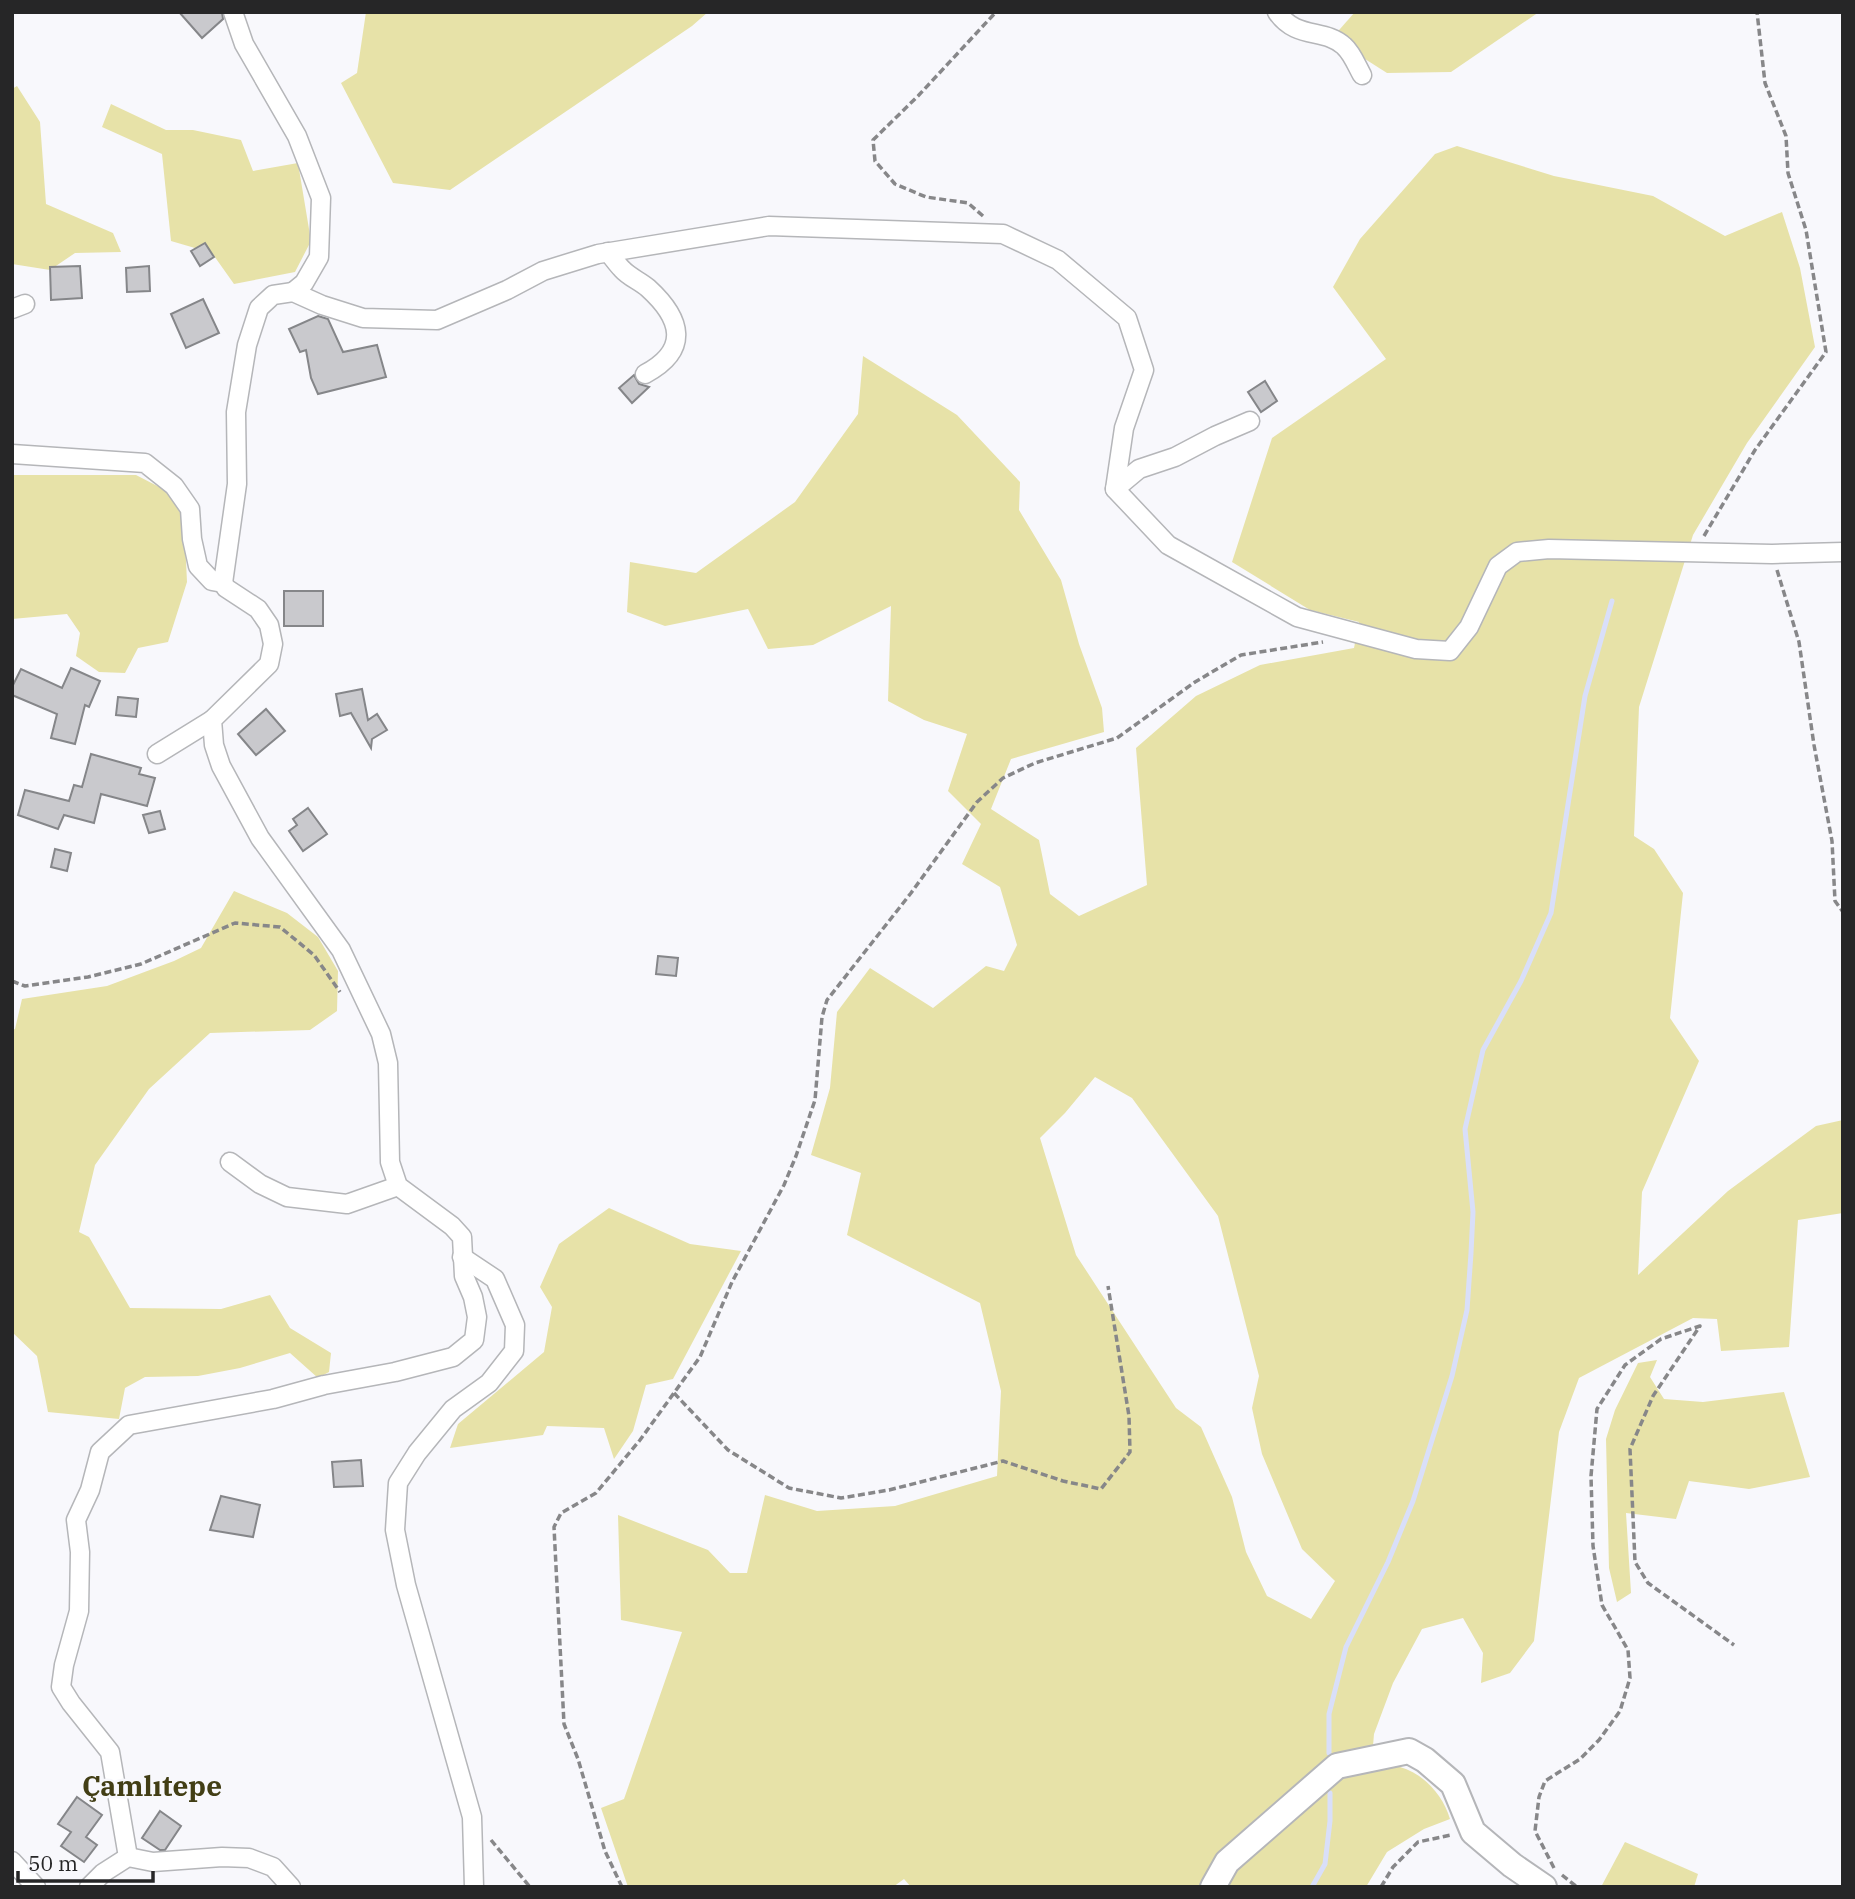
<svg xmlns="http://www.w3.org/2000/svg" width="1855" height="1899" font-family="'IBM Plex Serif',serif">
<rect width="100%" height="100%" fill="#f8f8fc"/>
<g fill="#e7e2a8" fill-rule="evenodd">
<polygon points="366,12 708,12 692,26 450,190 393,183 341,83 357,73"/>
<polygon points="1355,12 1539,12 1451,72 1387,73 1332,38"/>
<polygon points="17,86 40,122 46,204 113,233 121,252 75,253 50,270 12,264 12,89"/>
<polygon points="111,104 166,130 193,130 241,140 253,171 298,163 311,241 295,272 234,284 212,253 171,241 162,154 102,127"/>
<path d="M1457 146 1554 176 1653 196 1725 236 1782 212 1800 268 1815 347 1747 443 1693 535 1639 707 1634 836 1654 849 1683 893 1670 1018 1699 1061 1642 1192 1638 1275 1728 1191 1816 1126 1843 1120V1213L1798 1220 1789 1347 1721 1351 1717 1319 1693 1318 1579 1378 1559 1432 1534 1641 1510 1673 1481 1683 1483 1653 1463 1618 1422 1629 1393 1683 1374 1734 1371 1770C1379 1769 1392 1765 1400 1767 1424 1774 1443 1795 1450 1819L1424 1829 1387 1852 1366 1887H911L904 1879 893 1887H628L601 1808 624 1799 682 1632 621 1620 618 1515 708 1550 730 1573H747L765 1495 817 1511 895 1506 997 1476 1001 1391 980 1303 847 1235 861 1173 811 1155 830 1088 837 1012 870 968 933 1008 986 966 1004 971 1017 945 1000 887 962 864 981 824 948 791 967 734 924 720 888 701 891 606 813 645 768 649 748 609 665 626 627 612 630 562 696 573 795 502 858 414 863 356 957 415 1020 482 1019 510 1061 580 1079 644 1102 708 1104 732 1011 759 991 809 1039 840 1050 894 1079 916 1147 885 1136 748 1196 696 1260 665 1354 648 1359 622 1310 610 1232 562 1272 438 1386 359 1333 287 1360 239 1435 154ZM1095 1077 1132 1098 1218 1216 1259 1376 1252 1408 1262 1454 1302 1549 1335 1581 1311 1619 1267 1596 1246 1552 1232 1497 1201 1427 1176 1408 1076 1255 1040 1138 1065 1113Z"/>
<polygon points="12,475 136,475 167,491 184,519 187,582 168,642 138,648 125,673 99,672 76,656 80,633 67,614 12,619"/>
<polygon points="234,891 287,913 318,937 338,971 337,1011 310,1030 210,1033 149,1089 95,1165 79,1232 89,1237 130,1308 221,1309 270,1295 290,1328 331,1353 329,1372 318,1378 290,1353 240,1368 198,1376 145,1377 125,1388 119,1419 48,1412 37,1356 12,1332 12,1030 15,1029 22,999 107,986 174,961 201,948"/>
<polygon points="609,1208 690,1244 741,1251 673,1379 646,1385 633,1431 614,1459 604,1428 547,1426 543,1435 450,1448 458,1424 544,1352 552,1307 540,1287 559,1244"/>
<polygon points="1657,1360 1650,1377 1664,1399 1703,1402 1784,1392 1810,1477 1749,1489 1689,1481 1676,1519 1626,1513 1631,1593 1617,1602 1609,1568 1606,1439 1615,1410 1638,1363"/>
<polygon points="1625,1842 1698,1874 1694,1887 1601,1887"/>
</g>
<g fill="none" stroke-linecap="round" stroke-linejoin="round">
<g stroke="#d9dff9" stroke-width="5">
<polyline points="1329,1753 1329,1714 1346,1647 1388,1562 1413,1501 1452,1376 1467,1310 1471,1253 1473,1212 1465,1129 1483,1050 1521,981 1551,913 1585,696 1612,601"/>
<polyline points="1312,1887 1325,1864 1330,1821 1330,1793"/>
</g>
</g>
<g fill="#c9c9cd" stroke="#858689" stroke-width="2">
<polygon points="179,12 222,12 223,19 202,38"/>
<polygon points="205,243 214,257 200,266 191,251"/>
<polygon points="80,266 82,298 51,300 50,267"/>
<polygon points="149,266 150,291 127,292 126,268"/>
<polygon points="203,299 219,333 186,348 171,314"/>
<polygon points="318,316 328,319 343,352 377,345 386,377 318,394 311,378 306,350 300,352 289,329"/>
<polygon points="634,375 639,384 649,387 632,403 619,388"/>
<polygon points="1265,381 1277,401 1261,412 1248,392"/>
<rect x="284" y="591" width="39" height="35"/>
<polygon points="71,668 100,681 89,707 85,705 75,744 51,738 57,714 12,695 12,687 21,669 62,688"/>
<polygon points="362,689 368,720 377,714 387,730 372,739 371,748 351,713 340,716 336,694"/>
<polygon points="118,697 138,699 136,717 116,715"/>
<polygon points="266,709 285,731 256,755 238,734"/>
<polygon points="91,754 141,768 139,774 155,778 147,806 101,794 94,823 64,815 58,829 18,815 25,790 69,801 74,785 82,787"/>
<polygon points="308,808 327,834 303,851 289,831 297,825 293,819"/>
<polygon points="160,811 165,829 149,833 143,815"/>
<polygon points="55,849 71,853 67,871 51,867"/>
<polygon points="658,956 678,958 676,976 656,974"/>
<polygon points="361,1460 363,1486 334,1487 332,1462"/>
<polygon points="221,1496 260,1505 253,1537 210,1530"/>
<polygon points="77,1797 102,1815 86,1837 97,1845 84,1862 61,1846 71,1832 58,1824"/>
<polygon points="160,1811 181,1826 165,1850 160,1850 142,1838"/>
</g>
<g fill="none" stroke-linecap="round" stroke-linejoin="round">
<defs>
<g id="street">
<polyline points="233,12 244,44 297,136 321,198 319,257 304,283 293,292"/>
<path d="M1277 12C1296 40 1325 28 1344 46 1352 53 1357 66 1362 75"/>
<path d="M608 252C613 258 617 264 622 269 629 277 640 281 648 288 682 319 690 350 645 374"/>
<polyline points="12,309 25,304"/>
<polyline points="12,454 145,463 174,486 190,509 192,539 198,566 212,581 223,583 237,484 236,412 247,345 259,308 273,295 293,292 322,305 363,318 437,320 507,290 543,271 598,254 769,226 1003,234 1058,260 1127,318 1144,370 1124,428 1115,489 1168,545 1297,617 1416,649 1450,651 1469,627 1498,566 1517,552 1549,549 1772,554 1843,552"/>
<polyline points="1115,489 1139,469 1175,457 1215,436 1250,421"/>
<polyline points="157,754 212,720"/>
<polyline points="230,1162 260,1184 287,1197 347,1204 398,1186"/>
<polyline points="462,1257 495,1279 515,1325 514,1351 489,1383 453,1409 417,1453 398,1483 395,1530 406,1585 472,1817 474,1887"/>
<polyline points="128,1857 110,1752 71,1703 61,1687 64,1665 79,1611 80,1552 76,1520 90,1490 100,1452 129,1425 273,1399 324,1385 395,1372 453,1357 474,1340 477,1317 473,1297 464,1276 462,1237 452,1226 398,1186 390,1162 388,1063 381,1034 341,950 260,838 221,766 214,745 212,720 269,664 273,644 269,625 258,609 226,588 223,583"/>
<polyline points="12,1861 36,1887"/>
<polyline points="89,1887 103,1873 128,1857 153,1862 222,1857 249,1858 273,1867 291,1887"/>
</g>
<polyline id="secondary" points="1213,1887 1227,1862 1337,1766 1409,1751 1425,1760 1453,1784 1473,1832 1512,1865 1544,1887"/>
</defs>
<use href="#street" stroke="#b5b6b9" stroke-width="21"/>
<use href="#secondary" stroke="#b5b6b9" stroke-width="28"/>
<g stroke="#878789" stroke-width="3.5" stroke-dasharray="7 3.5" stroke-linecap="butt">
<polyline points="983,216 968,203 926,197 895,184 875,161 873,140 918,96 996,12"/>
<polyline points="1704,536 1755,450 1826,352 1806,230 1788,173 1786,136 1765,83 1757,12"/>
<polyline points="1777,570 1799,642 1814,745 1832,841 1835,901 1843,912"/>
<polyline points="12,981 25,986 88,977 141,964 235,923 280,927 314,955 340,992"/>
<polyline points="674,1393 728,1450 789,1488 841,1498 889,1490 1003,1461 1063,1481 1101,1489 1130,1452 1129,1416 1108,1286"/>
<polyline points="491,1840 530,1887"/>
<polyline points="1554,1868 1535,1831 1539,1797 1545,1781 1580,1759 1599,1740 1620,1711 1630,1678 1628,1650 1602,1605 1593,1546 1591,1476 1597,1409 1625,1365 1661,1339 1700,1326 1653,1396 1630,1449 1635,1562 1648,1583 1734,1645"/>
<polyline points="1562,1875 1577,1887"/>
<polyline points="622,1887 605,1851 578,1759 564,1724 554,1527 561,1513 596,1493 640,1440 700,1357 732,1282 784,1185 796,1156 815,1100 822,1017 827,1000 911,893 977,802 1003,778 1035,763 1117,738 1195,682 1241,655 1323,642"/>
<polyline points="1381,1887 1393,1867 1418,1842 1451,1835"/>
</g>
<use href="#street" stroke="#fff" stroke-width="18"/>
<use href="#secondary" stroke="#fff" stroke-width="24"/>
</g>
<g text-anchor="middle" dominant-baseline="central" stroke-width="5" stroke-linejoin="round" paint-order="stroke">
<g font-size="28" font-weight="bold" fill="#423e15" stroke="#f8f8fc">
<text x="152" y="1785">Çamlıtepe</text>
</g>
</g>
<rect width="1855" height="1899" fill="none" stroke="#262627" stroke-width="28"/>
<path d="M18 1871v10h135v-10" fill="none" stroke="#262627" stroke-width="3.5"/>
<text x="28" y="1871" font-size="21" fill="#262627" stroke="#f8f8fc" stroke-width="5" paint-order="stroke">50 m</text>
</svg>
